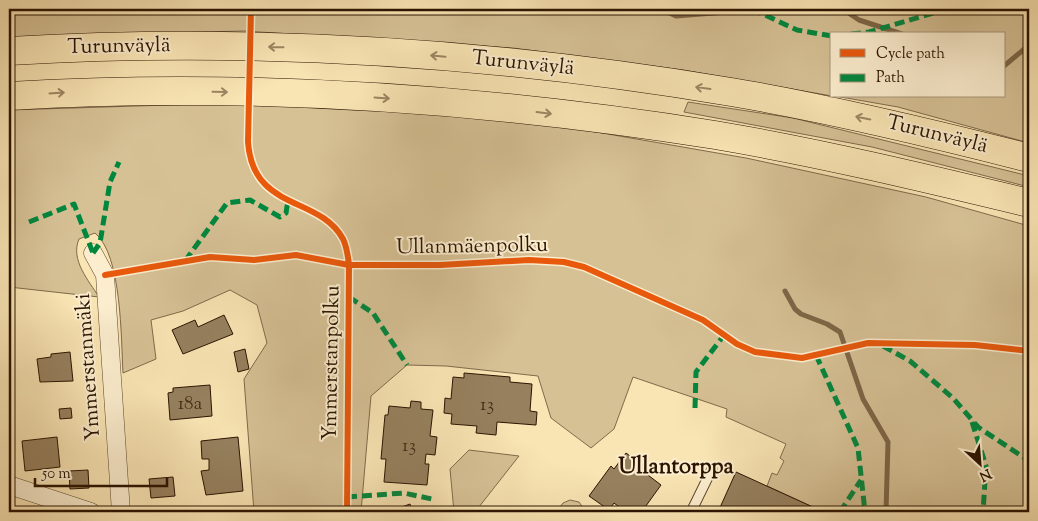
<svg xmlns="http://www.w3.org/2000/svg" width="1038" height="521" font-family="'Sorts Mill Goudy',serif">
<rect width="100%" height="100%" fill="#f9e4b3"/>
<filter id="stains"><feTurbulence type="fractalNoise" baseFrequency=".004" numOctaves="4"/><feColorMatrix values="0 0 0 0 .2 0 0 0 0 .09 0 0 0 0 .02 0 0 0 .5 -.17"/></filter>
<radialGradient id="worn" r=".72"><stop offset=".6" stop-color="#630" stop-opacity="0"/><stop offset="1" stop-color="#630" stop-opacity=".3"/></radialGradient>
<g fill="#d6c195" stroke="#806a4b">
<polygon points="9,9 1029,9 1029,143 898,107 835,96 1004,96 1004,34 832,34 832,96 683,70 513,48 244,31 9,37"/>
<polygon points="688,102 793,118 1009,171 1029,176 1029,187 872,147 684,112"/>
<path d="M200 104 367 108 556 125 746 158 926 197 1029 226V512H813L815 508 767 486 772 473 777 475 784 461 780 458 786 444 726 417 727 409 633 377 614 429 591 448 551 418 538 376 446 366 407 365 371 396 361 512H254L244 379 267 343 257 305 230 290 183 311 151 320 156 359 123 373C121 339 122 255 95 233L79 239C70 260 89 281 99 297L9 287V110Z"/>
<polygon points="469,450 519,456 475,512 454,512 450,469"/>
<polygon points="570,500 579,502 586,512 556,512 563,503"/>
</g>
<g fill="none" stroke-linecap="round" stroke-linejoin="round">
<g stroke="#7d6647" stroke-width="5">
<polyline points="661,9 676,16 764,9"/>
<polyline points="848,9 847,12 859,20 902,34"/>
<polyline points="839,12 840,9"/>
<polyline points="1004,66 1029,45"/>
<polyline points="785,291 795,309 801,314 827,324 840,332 863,399 888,442 886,512"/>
</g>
</g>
<g fill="#96805e" stroke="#2b1401">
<polygon points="224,315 233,334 183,354 172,330 195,320 198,327"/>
<polygon points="245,349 249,369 238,372 234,352"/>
<polygon points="70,352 73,381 40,382 37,359 51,357 51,354"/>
<polygon points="464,373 510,377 510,382 532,384 530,411 537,412 536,425 497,422 496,435 476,433 477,426 451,424 452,414 444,413 445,398 451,399 453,377 464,378"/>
<polygon points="210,385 212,416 170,420 168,393 173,392 173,388"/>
<polygon points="411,401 421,402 421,409 433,410 430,436 437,437 435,455 426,454 425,464 429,464 427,485 384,482 386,459 381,459 385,415 388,415 389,406 410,408"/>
<polygon points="71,408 72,418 60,419 59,409"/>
<polygon points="57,437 60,467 25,471 22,441"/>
<polygon points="238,437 243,491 206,495 201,471 209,470 209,459 202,459 201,441"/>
<polygon points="626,453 647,468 644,472 661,485 643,510 646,512 626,512 614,503 609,510 589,496 611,466 614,469"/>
<polygon points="88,470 89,488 70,489 69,471"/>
<polygon points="736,472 815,508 813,512 718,512"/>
<polygon points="173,477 175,496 151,498 149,479"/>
<polygon points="410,504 412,511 423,507 425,512 400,512 399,508"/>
</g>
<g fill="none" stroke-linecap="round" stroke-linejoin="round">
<defs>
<polyline id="lane" points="691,512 712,469"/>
<g id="street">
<polyline points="93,253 105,275 121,512"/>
<polyline points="9,485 91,512"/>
</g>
<g id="highway">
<path d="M9 51C250 37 493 52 731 92 832 109 931 133 1029 158"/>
<path d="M9 96C244 82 483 98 715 135 821 153 925 178 1029 203"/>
</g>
</defs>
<use href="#lane" stroke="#5e482e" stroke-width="11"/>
<use href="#street" stroke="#5e482e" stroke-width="19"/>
<use href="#highway" stroke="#2b1401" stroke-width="29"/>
<use href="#lane" stroke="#fbedce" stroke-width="9"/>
<use href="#street" stroke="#fbedce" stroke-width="18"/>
<use href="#highway" stroke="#f9e4b3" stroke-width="28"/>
<g stroke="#00873e" stroke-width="5" stroke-dasharray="10 5" stroke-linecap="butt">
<polyline points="752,9 797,30 832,36"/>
<polyline points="851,34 869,32 947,9"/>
<polyline points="29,222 74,204 93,253"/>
<polyline points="93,253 100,243 110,182 119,162"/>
<polyline points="185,261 227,203 250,200 280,217 286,213 288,200"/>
<polyline points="349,297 373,313 407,365"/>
<polyline points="883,346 910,361 953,398 978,427 1029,461"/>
<polyline points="816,355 858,448 865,512"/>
<polyline points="695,408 696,372 724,335"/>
<polyline points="972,422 986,466 983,512"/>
<polyline points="347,497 404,493 432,499"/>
<polyline points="840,512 861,480"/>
</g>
<defs>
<g id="cycleway">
<path d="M251 9 248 142C253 212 319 195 343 239 347 247 348 256 349 265L347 512"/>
<polyline points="105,275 210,257 254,260 296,255 349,265 440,265 529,260 564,262 584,267 703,320 737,344 755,352 802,358 868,343 975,345 1029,351"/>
</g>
</defs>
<use href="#cycleway" stroke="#fbedce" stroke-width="9"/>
<use href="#cycleway" stroke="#e8590c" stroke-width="6"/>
</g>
<defs><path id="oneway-shaft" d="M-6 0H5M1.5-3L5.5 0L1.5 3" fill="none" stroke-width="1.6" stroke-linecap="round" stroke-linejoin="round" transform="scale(1.25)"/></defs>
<g stroke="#9c8663">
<use href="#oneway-shaft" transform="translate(276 47) rotate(-179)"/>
<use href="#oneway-shaft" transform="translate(438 56) rotate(-175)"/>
<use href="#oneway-shaft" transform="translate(703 88) rotate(-172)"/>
<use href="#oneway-shaft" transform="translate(220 92) rotate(1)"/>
<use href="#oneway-shaft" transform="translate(57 93) rotate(-4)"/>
<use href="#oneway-shaft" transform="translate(382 98) rotate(4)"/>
<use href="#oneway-shaft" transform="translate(544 113) rotate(7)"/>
<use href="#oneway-shaft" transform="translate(863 118) rotate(-169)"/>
</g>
<g text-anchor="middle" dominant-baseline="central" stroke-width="4" stroke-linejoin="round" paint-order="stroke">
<g font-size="19" fill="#462f18">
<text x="190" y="404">18a</text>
<text x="487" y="405">13</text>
<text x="409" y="446">13</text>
</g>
<g font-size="21" fill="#2b1401" stroke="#fbedce">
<text transform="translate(119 47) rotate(-1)">Turunväylä</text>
<text transform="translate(523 64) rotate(6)">Turunväylä</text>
<text transform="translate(937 135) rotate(14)">Turunväylä</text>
<text transform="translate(472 247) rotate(-1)">Ullanmäenpolku</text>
<text transform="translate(332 363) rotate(-89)">Ymmerstanpolku</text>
<text transform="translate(89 367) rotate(-94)">Ymmerstanmäki</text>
</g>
<g font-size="22" font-weight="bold" fill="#2b1401" stroke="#fbedce">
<text x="676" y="468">Ullantorppa</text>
</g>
</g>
<rect width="1038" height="521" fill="none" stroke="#f9e4b3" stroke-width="30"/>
<rect x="10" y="10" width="1018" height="501" fill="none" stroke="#2b1401" stroke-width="2.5"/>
<rect x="15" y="15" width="1008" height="491" fill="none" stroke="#2b1401"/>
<rect x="830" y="32" width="175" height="65" fill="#fbedce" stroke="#a8967c"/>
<rect x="840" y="49" width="25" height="8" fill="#e8590c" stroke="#a8967c"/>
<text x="876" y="58" font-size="15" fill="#2b1401">Cycle path</text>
<rect x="840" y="74" width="25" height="8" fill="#00873e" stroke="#a8967c"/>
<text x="876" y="82" font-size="15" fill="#2b1401">Path</text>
<g transform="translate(980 464) rotate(154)" stroke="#fbedce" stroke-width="4" paint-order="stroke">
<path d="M0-4L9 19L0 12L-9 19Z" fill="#2b1401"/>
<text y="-8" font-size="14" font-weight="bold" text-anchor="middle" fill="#2b1401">N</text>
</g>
<path d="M35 478v8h132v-8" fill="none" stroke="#2b1401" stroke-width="2.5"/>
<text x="42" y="478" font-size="15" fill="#2b1401" stroke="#fbedce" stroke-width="4" paint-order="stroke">50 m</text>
<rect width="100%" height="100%" filter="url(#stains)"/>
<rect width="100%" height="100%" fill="url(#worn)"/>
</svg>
